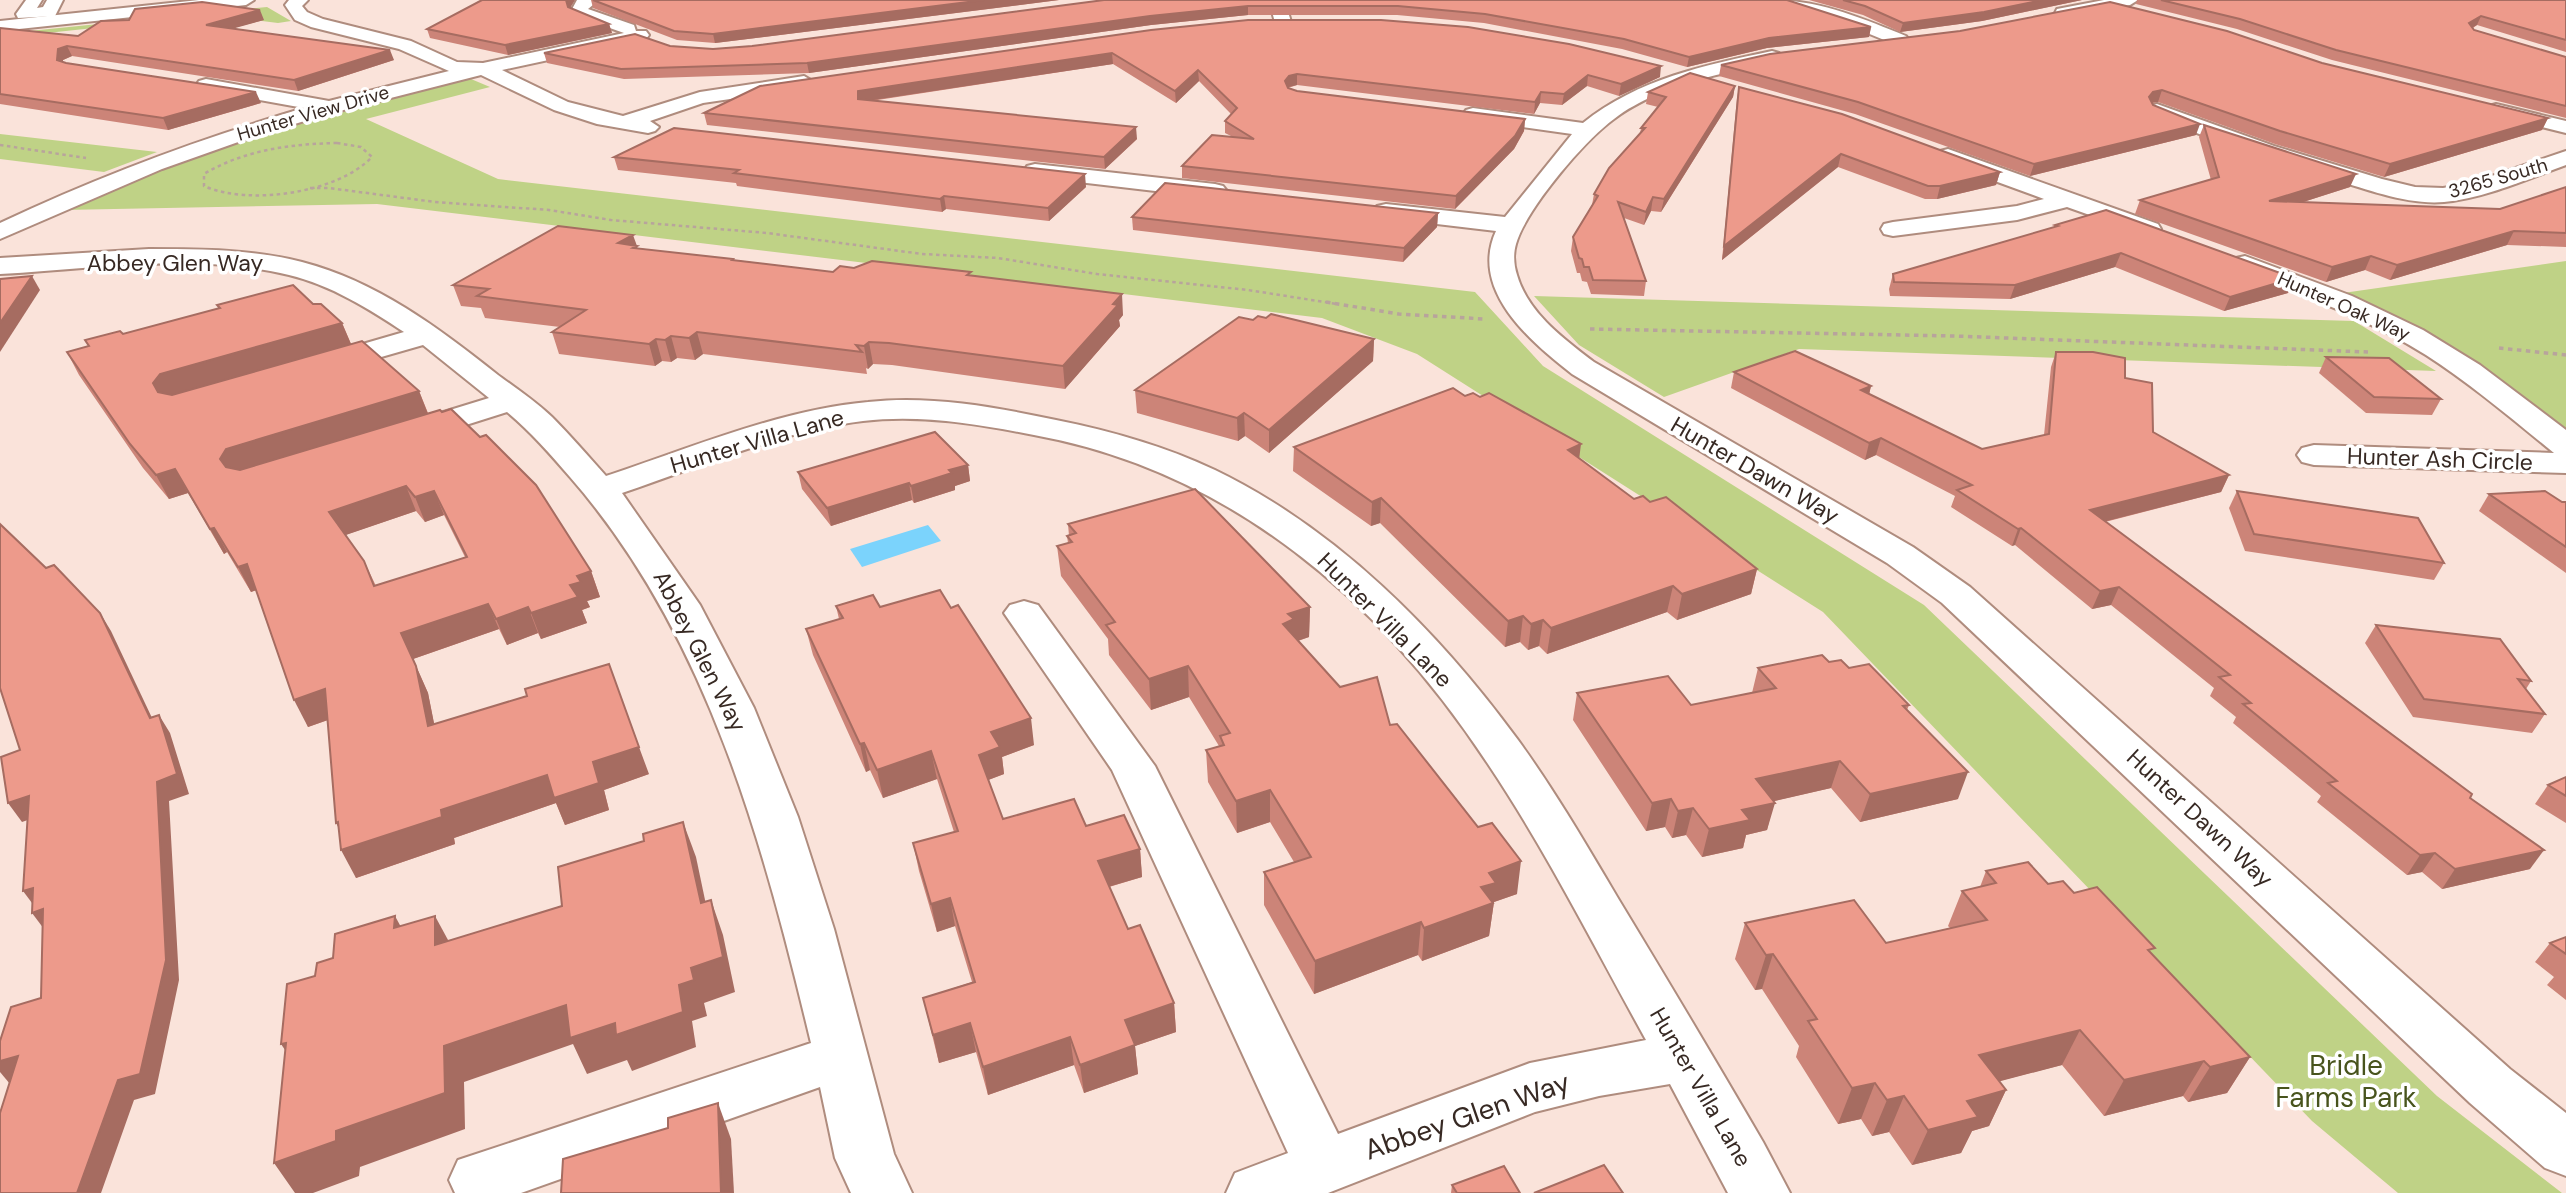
<svg xmlns="http://www.w3.org/2000/svg" width="2566" height="1193" font-family="'DM Sans',sans-serif">
<rect width="100%" height="100%" fill="#fae3da"/>
<g fill="#bfd286">
<polygon points="267,7 291,21 278,23 216,15 0,38 0,34"/>
<polygon points="471,79 490,87 366,119 498,179 1475,292 1543,366 1924,605 2437,1096 2562,1193 2398,1193 2312,1121 1823,612 1417,354 1322,318 377,204 63,210 188,158 319,114"/>
<polygon points="0,134 157,152 104,172 0,159"/>
<polygon points="2566,261 2566,429 2473,362 2343,293"/>
<polygon points="1534,296 2354,321 2436,371 1799,349 1664,397 1579,345"/>
</g>
<polygon fill="#7bd3fc" points="928,525 941,541 862,567 850,549"/>
<g fill="none" stroke-linecap="round" stroke-linejoin="round">
<defs>
<g id="minor">
<polygon points="26,0 42,0 37,8 43,7 47,0 63,0 55,16 18,18 16,14"/>
<path d="M289 0H308L302 6 307 12 323 19 411 41 457 62 483 63 624 33 573 15 571 11 577 0H599L588 9 634 25 636 31H646L649 35 646 39 502 70 568 102 623 116 700 92 804 76 814 82 804 88 703 103 650 121 659 127 655 131 648 133 597 124 554 110 481 75 320 116 241 141 162 169 0 239V223C99 176 199 139 304 108L199 89 196 85 199 81 206 79 329 101 449 71 399 49 311 27 295 20 285 5Z"/>
<polygon points="1277,0 1293,0 1287,8 1291,22 1288,26 1276,26 1271,8"/>
<path d="M1773 0C1819 0 1864 19 1906 36L1909 40 1906 44H1894L1850 26 1775 3Z"/>
<polygon points="2104,0 2138,0 2130,5 2063,18 2055,13 2057,9"/>
<path d="M1772 51 1779 53 1781 57 1779 61C1737 71 1695 77 1655 95 1641 102 1626 109 1614 119 1584 141 1526 209 1516 244 1513 254 1514 266 1517 275 1528 313 1564 339 1594 362L1913 547 1970 587 2510 1069 2566 1113V1176L2545 1168 2470 1103 1942 603 1887 563 1572 374C1530 341 1469 290 1496 231L1386 218 1377 216 1374 211 1377 206 1386 204 1505 217 1572 134 1473 120 1466 118 1463 114 1466 110 1473 108 1583 123C1638 79 1705 65 1772 51Z"/>
<path d="M2157 104 2274 146 2382 179 2415 187 2443 188 2468 184 2566 151V165C2527 179 2486 198 2444 202 2407 205 2370 190 2335 180 2272 161 2210 140 2150 114L2147 110 2150 106Z"/>
<polygon points="2496,104 2566,121 2566,133 2489,114 2486,110 2489,106"/>
<polygon points="1948,149 2158,224 2161,229 2158,234 2149,236 2067,207 2017,220 1893,236 1884,234 1881,229 1884,224 1893,222 2017,206 2044,199 1940,161 1937,156 1940,151"/>
<polygon points="1035,164 1215,184 1223,186 1227,191 1223,196 1215,198 1027,176 1024,171 1027,166"/>
<path d="M149 249C200 249 252 249 302 262 376 281 439 328 498 375 517 389 535 401 552 417 571 436 588 456 606 476 691 448 779 410 868 402 930 395 995 407 1056 420 1111 431 1164 446 1215 470 1337 529 1439 632 1518 740 1555 791 1587 846 1619 900 1668 981 1716 1061 1763 1142L1790 1193H1728L1670 1084 1599 1096 1535 1112 1328 1193H1226L1235 1173 1288 1153 1112 770 1004 613 1010 605 1024 601 1038 605 1155 766 1338 1134 1530 1063 1646 1040C1595 948 1547 852 1488 764 1380 600 1231 471 1034 435 978 424 920 414 863 421 784 430 697 468 622 493L700 605 754 708 798 817 834 929 894 1154 912 1193H851L835 1158 820 1087 521 1193H455L449 1180 458 1160 811 1043C763 843 708 635 570 477 550 454 531 432 507 412L409 443 398 440 393 433 398 426 489 398 423 345 322 374 311 371 307 365 311 359 404 332C369 309 331 285 289 275 196 252 94 269 0 274V258Z"/>
<path d="M2245 256 2352 296 2423 330 2480 365 2566 430V473L2314 465 2302 462 2297 455 2302 448 2314 445 2554 453C2512 419 2471 384 2426 355 2367 318 2301 294 2236 270L2232 264 2236 258Z"/>
</g>
<polygon id="major" points="199,0 254,0 246,5 0,31 0,21"/>
</defs>
<use href="#minor" stroke="#af8c7e" stroke-width="4"/>
<use href="#major" stroke="#af8c7e" stroke-width="4"/>
<g stroke="#b8a49c" stroke-width="2.5" stroke-dasharray="3.5 3.5" stroke-linecap="butt">
<path d="M337 143 361 147 372 157C338 193 249 206 204 186V174C244 150 291 144 337 143Z"/>
<polyline points="0,145 86,158"/>
<polyline points="310,188 329,188 435,202 549,210 611,220 767,233 922,254 998,258 1097,274 1248,290 1337,304"/>
</g>
<g stroke="#b8a49c" stroke-width="3.5" stroke-dasharray="4.5 4.5" stroke-linecap="butt">
<polyline points="1326,302 1399,314 1484,319"/>
<polyline points="1590,329 1955,336 2368,352"/>
<polyline points="2499,348 2566,355"/>
</g>
<use href="#minor" fill="#fff" fill-rule="evenodd"/>
<use href="#major" fill="#fff" fill-rule="evenodd"/>
</g>
<g fill="#cc8478" fill-rule="evenodd">
<polygon points="591,0 1059,0 715,43 677,40 593,8"/>
<polygon points="1104,0 1787,0 1871,27 1869,37 1767,48 1687,67 1622,49 1484,23 1397,15 1248,15 1151,25 809,73 624,79 547,63 544,53 670,46 713,49 752,46"/>
<polygon points="1809,0 2082,0 1982,21 1900,32 1863,15"/>
<polygon points="2137,0 2566,0 2566,52 2477,25 2473,28 2474,30 2566,57 2566,118 2332,60 2237,29 2136,4"/>
<polygon points="570,8 609,24 612,33 508,55 430,38 427,29"/>
<polygon points="264,20 233,28 394,60 298,91 72,56 63,60 63,62 66,63 261,103 168,130 0,104 0,28 78,36"/>
<polygon points="1151,30 1660,77 1619,96 1587,86 1562,105 1540,103 1534,114 1297,85 1288,88 1297,91 1525,119 1524,131 1514,149 1455,209 1182,178 1182,166 1231,136 1225,133 1225,121 1231,114 1199,81 1176,103 1113,64 871,101 1137,139 1105,169 707,125 704,113"/>
<polygon points="2322,63 2548,118 2542,130 2384,177 2275,144 2158,102 2152,103 2153,105 2196,135 2030,176 1855,114 1719,76 1721,65"/>
<polygon points="1735,86 1733,97 1661,212 1651,211 1644,225 1624,218 1646,281 1644,296 1591,294 1587,282 1582,281 1580,273 1577,273 1571,251 1573,237 1592,205 1594,194 1640,134 1641,128 1658,107 1646,104 1648,92"/>
<polygon points="1739,87 2000,172 1996,185 1937,199 1925,199 1838,167 1722,260 1737,98"/>
<polygon points="2204,125 2350,187 2303,202 2500,209 2566,187 2566,247 2507,245 2390,280 2365,270 2326,282 2135,214 2140,200 2211,180 2199,137"/>
<polygon points="614,157 1086,187 1049,221 946,209 942,212 737,186 736,183 618,170"/>
<polygon points="1438,213 1437,227 1403,262 1133,230 1132,217"/>
<polygon points="2055,225 2294,278 2288,293 2224,311 2115,267 2010,299 1890,296 1889,289 1893,274 2054,228"/>
<polygon points="636,246 637,248 833,272 971,276 1123,315 1119,320 1120,326 1065,389 892,365 873,364 868,369 866,368 867,374 703,354 695,360 677,358 671,362 662,361 655,366 559,354 552,332 560,327 485,318 481,308 461,306 453,285"/>
<path d="M313 304 342 323 351 344 419 391 428 413 591 571 600 597 587 601 590 607 582 610 587 623 541 639 538 633 507 645 499 629 413 659 428 693 434 724 649 774 604 790 609 810 565 825 556 803 454 838 455 844 356 878 328 720 308 727 256 590 251 592 227 552 224 554 188 493 169 499 143 468 79 375 67 352 89 346 85 340 123 334 219 309 217 305ZM416 511 425 522 444 515 465 557 376 586 364 561 345 535Z"/>
<polygon points="1253,320 1374,339 1373,361 1269,453 1245,436 1238,441 1137,413 1135,390"/>
<polygon points="2056,352 2125,378 2153,432 2229,475 2221,492 2105,522 2470,798 2530,869 2442,889 2422,872 2407,875 2317,802 2321,796 2233,723 2236,717 2210,696 2214,688 2111,605 2092,609 2015,545 2012,546 1951,507 1955,496 1876,455 1865,460 1731,388 1734,372 1871,386 1869,395 1982,449 2044,435 2051,367"/>
<polygon points="2326,357 2441,399 2432,415 2366,413 2319,373"/>
<polygon points="1465,396 1480,397 1579,459 1634,499 1650,502 1757,569 1751,594 1677,620 1667,612 1547,654 1539,646 1528,650 1520,642 1505,647 1380,523 1371,526 1293,471 1294,447"/>
<polygon points="968,465 970,481 955,486 955,490 914,503 912,500 831,526 802,489 798,472"/>
<polygon points="2237,491 2444,563 2434,580 2245,551 2229,508"/>
<polygon points="2489,494 2566,502 2566,573 2479,511"/>
<polygon points="1068,524 1310,607 1309,637 1298,641 1340,687 1390,725 1517,894 1494,902 1489,936 1422,961 1418,955 1314,994 1264,905 1264,872 1294,862 1270,822 1237,833 1208,782 1206,750 1219,746 1189,697 1151,710 1109,655 1108,639 1061,576 1057,546 1068,543 1067,536 1069,536"/>
<polygon points="836,606 880,607 1034,745 1002,757 1004,774 988,780 1003,819 1086,826 1140,849 1142,877 1109,887 1128,929 1174,1003 1176,1032 1135,1046 1138,1074 1084,1093 1074,1065 988,1095 976,1052 939,1063 923,998 972,982 955,926 937,932 919,871 913,843 954,832 937,779 883,798 870,770 866,772 813,655 806,629 839,619"/>
<polygon points="2376,625 2531,681 2526,689 2545,714 2532,733 2413,717 2365,643"/>
<polygon points="1829,662 1849,668 1909,705 1907,710 1958,799 1860,822 1831,788 1774,801 1767,830 1746,835 1743,848 1702,857 1686,835 1672,838 1665,827 1646,831 1573,720 1577,693 1691,705 1752,693 1758,668"/>
<polygon points="2566,777 2566,823 2535,804 2548,785"/>
<polygon points="1986,871 2048,884 2074,893 2152,954 2250,1057 2227,1093 2188,1102 2183,1096 2104,1116 2062,1065 1999,1081 2006,1090 1989,1126 1972,1131 1961,1153 1912,1165 1889,1132 1872,1136 1861,1119 1838,1124 1796,1057 1799,1046 1762,989 1755,990 1735,959 1745,923 1886,943 1950,928 1948,926 1962,891 1980,887"/>
<polygon points="2566,937 2566,1000 2547,985 2554,977 2535,962 2550,943"/>
<polygon points="1452,1185 1520,1193 1451,1193"/>
</g>
<g fill="#a66c61">
<polygon points="566,0 575,0 569,10"/>
<polygon points="984,0 1059,0 715,43 713,34"/>
<polygon points="2042,0 2082,0 1982,21 1900,32 1903,23"/>
<polygon points="1248,6 1248,15 1151,25 809,73 807,63 1150,16"/>
<polygon points="260,10 264,20 210,35 206,25"/>
<polygon points="2481,16 2477,25 2464,32 2469,23"/>
<polygon points="609,24 612,33 508,55 505,45"/>
<polygon points="1871,27 1869,37 1767,48 1687,67 1689,57 1769,38"/>
<polygon points="67,46 72,56 63,60 63,70 57,60 58,49"/>
<polygon points="390,50 394,60 298,91 294,80"/>
<polygon points="1112,53 1113,64 860,102 858,99 858,91"/>
<polygon points="1661,66 1660,77 1619,96 1621,84"/>
<polygon points="1198,70 1199,81 1176,103 1175,91"/>
<polygon points="1297,74 1297,85 1289,87 1285,92 1285,81 1289,76"/>
<polygon points="1588,75 1587,86 1562,105 1564,94"/>
<polygon points="1735,86 1733,97 1661,212 1664,199"/>
<polygon points="2162,90 2158,102 2149,103 2149,97 2153,92"/>
<polygon points="256,92 261,103 168,130 163,118"/>
<polygon points="1541,92 1540,103 1534,114 1535,102"/>
<polygon points="2548,118 2542,130 2384,177 2390,164"/>
<polygon points="1525,119 1524,131 1514,149 1455,209 1456,196"/>
<polygon points="2200,124 2196,135 2030,176 2034,164"/>
<polygon points="1136,127 1137,139 1105,169 1104,157"/>
<polygon points="1841,154 1838,167 1722,260 1724,246"/>
<polygon points="2000,172 1996,185 1937,199 1940,186"/>
<polygon points="1085,174 1086,187 1049,221 1048,208"/>
<polygon points="2356,174 2350,187 2263,215 2269,201"/>
<polygon points="944,196 946,209 942,212 940,199"/>
<polygon points="1653,197 1651,211 1644,225 1646,212"/>
<polygon points="1438,213 1437,227 1403,262 1404,248"/>
<polygon points="2514,231 2507,245 2390,280 2397,265"/>
<polygon points="633,235 637,246 642,266 618,243"/>
<polygon points="2121,253 2115,267 2010,299 2015,285"/>
<polygon points="2371,256 2365,270 2326,282 2332,267"/>
<polygon points="32,276 40,290 0,352 0,323"/>
<polygon points="2294,278 2288,293 2224,311 2230,297"/>
<polygon points="1122,294 1123,315 1119,320 1120,326 1065,389 1063,366"/>
<polygon points="342,323 351,344 164,406 153,383 160,374"/>
<polygon points="697,332 703,354 695,360 689,338"/>
<polygon points="671,336 677,358 671,362 665,340"/>
<polygon points="656,339 662,361 655,366 649,344"/>
<polygon points="1374,339 1373,361 1269,453 1269,430"/>
<polygon points="869,342 873,364 868,369 864,346"/>
<polygon points="1871,386 1867,402 1861,390"/>
<polygon points="419,391 428,414 232,484 220,459 226,449"/>
<polygon points="1244,413 1245,436 1238,441 1237,418"/>
<polygon points="1881,438 1876,455 1865,460 1869,443"/>
<polygon points="1581,444 1578,468 1568,450"/>
<polygon points="968,465 970,481 955,486 955,490 914,503 911,486 949,470"/>
<polygon points="175,469 188,493 169,499 156,475"/>
<polygon points="2229,475 2221,492 2083,527 2090,510"/>
<polygon points="909,483 912,500 831,526 827,508"/>
<polygon points="406,486 416,511 340,537 329,512"/>
<polygon points="434,491 444,515 425,522 415,497"/>
<polygon points="1381,498 1380,523 1371,526 1372,502"/>
<polygon points="214,528 227,552 224,554 210,529"/>
<polygon points="2021,528 2015,545 2012,546 2018,529"/>
<polygon points="247,564 260,589 251,592 238,567"/>
<polygon points="1757,569 1751,594 1677,620 1682,594"/>
<polygon points="591,571 600,597 587,601 590,607 582,610 587,623 541,639 531,613 570,585 577,576"/>
<polygon points="1673,586 1667,612 1547,654 1551,628"/>
<polygon points="2119,587 2111,605 2092,609 2100,591"/>
<polygon points="488,604 499,629 413,659 428,693 440,753 428,726 401,633"/>
<polygon points="528,607 538,633 507,645 496,619"/>
<polygon points="1310,607 1309,637 1294,642 1283,624 1288,614"/>
<polygon points="100,613 111,631 161,737 150,718"/>
<polygon points="1523,616 1520,642 1505,647 1508,621"/>
<polygon points="1543,620 1539,646 1528,650 1531,624"/>
<polygon points="1188,666 1189,697 1151,710 1149,679"/>
<polygon points="325,689 339,716 308,727 294,700"/>
<polygon points="159,715 170,733 189,794 169,801 179,980 155,1094 134,1100 101,1193 77,1193 157,782"/>
<polygon points="1031,718 1034,745 1002,757 1004,774 983,782 979,755 991,732"/>
<polygon points="864,743 870,770 866,772 860,744"/>
<polygon points="639,747 649,774 604,790 609,810 565,825 556,803 454,838 455,844 356,878 341,850 349,847 336,823 441,810 547,775 593,762"/>
<polygon points="931,751 937,779 883,798 877,770"/>
<polygon points="1840,761 1831,788 1749,807 1756,779"/>
<polygon points="1968,772 1958,799 1860,822 1870,794"/>
<polygon points="1270,790 1270,822 1237,833 1236,801"/>
<polygon points="29,796 42,815 22,822 8,803"/>
<polygon points="1671,799 1665,827 1646,831 1652,803"/>
<polygon points="1775,803 1767,830 1746,835 1743,848 1702,857 1709,829 1742,810"/>
<polygon points="1693,808 1686,835 1672,838 1678,811"/>
<polygon points="683,822 696,857 713,938 701,903"/>
<polygon points="1140,849 1142,877 1101,889 1098,861"/>
<polygon points="2544,850 2530,869 2442,889 2455,869"/>
<polygon points="2435,853 2422,872 2407,875 2420,855"/>
<polygon points="1521,861 1517,894 1494,902 1489,936 1422,961 1424,928 1481,887 1489,873"/>
<polygon points="33,888 38,911 23,891"/>
<polygon points="950,898 955,926 937,932 931,904"/>
<polygon points="711,900 723,935 735,992 704,1003 707,1016 692,1021 696,1047 632,1071 627,1060 587,1074 573,1044 464,1082 465,1129 360,1167 359,1176 313,1193 295,1193 274,1163 336,1131 444,1046 566,1005 679,985 691,968"/>
<polygon points="43,909 47,933 32,913"/>
<polygon points="395,916 414,951 394,928"/>
<polygon points="435,916 454,951 435,945"/>
<polygon points="1421,922 1418,955 1314,994 1315,961"/>
<polygon points="1773,954 1762,989 1755,990 1766,955"/>
<polygon points="1174,1003 1176,1032 1135,1046 1138,1074 1084,1093 1080,1065 1125,1020"/>
<polygon points="970,1023 976,1052 939,1063 933,1035"/>
<polygon points="2080,1030 2062,1065 1963,1091 1979,1055"/>
<polygon points="1070,1037 1074,1065 988,1095 983,1067"/>
<polygon points="286,1043 305,1080 281,1044"/>
<polygon points="18,1056 10,1084 0,1072 0,1061"/>
<polygon points="2250,1057 2227,1093 2188,1102 2210,1067"/>
<polygon points="2204,1061 2183,1096 2104,1116 2124,1080"/>
<polygon points="1875,1083 1861,1119 1838,1124 1852,1088"/>
<polygon points="2006,1090 1989,1126 1972,1131 1961,1153 1912,1165 1928,1130 1967,1101"/>
<polygon points="1904,1096 1889,1132 1872,1136 1887,1100"/>
<polygon points="718,1103 731,1139 734,1193 721,1193"/>
</g>
<g fill="#ed9a8b" stroke="#a66c61" stroke-width="2" fill-rule="evenodd">
<polygon points="482,0 566,0 568,7 609,24 505,45 427,29"/>
<polygon points="593,0 984,0 713,34 674,31"/>
<polygon points="1104,0 1787,0 1871,27 1769,38 1689,57 1624,39 1485,14 1398,6 1248,6 1150,16 807,63 621,69 544,53 635,34 670,46 713,49 752,46"/>
<polygon points="1843,0 2042,0 1984,12 1903,23 1865,6"/>
<polygon points="2161,0 2566,0 2566,40 2481,16 2469,23 2474,30 2566,57 2566,106 2336,50 2240,19"/>
<polygon points="202,2 260,10 206,25 390,50 294,80 67,46 58,49 57,60 66,63 256,92 163,118 0,94 0,28 78,36 101,21 129,20 135,9"/>
<polygon points="2110,2 2227,31 2322,63 2548,118 2390,164 2280,131 2162,90 2153,92 2149,97 2153,105 2200,124 2034,164 1858,102 1721,65 1770,54 1960,31"/>
<polygon points="1248,20 1381,20 1468,27 1569,44 1661,66 1621,84 1588,75 1564,94 1541,92 1535,102 1297,74 1289,76 1285,81 1288,88 1297,91 1525,119 1515,136 1456,196 1182,166 1212,135 1254,139 1225,121 1237,108 1198,70 1175,91 1112,53 858,91 858,99 1136,127 1104,157 704,113 760,86 1151,30"/>
<polygon points="1690,73 1735,86 1664,199 1653,197 1646,212 1618,202 1646,281 1593,280 1589,267 1584,267 1582,259 1579,258 1573,237 1598,196 1594,194 1609,168 1645,128 1641,128 1666,97 1648,92"/>
<polygon points="1739,87 1842,114 2000,172 1940,186 1928,186 1841,154 1724,246"/>
<polygon points="2204,125 2356,174 2269,201 2500,209 2566,187 2566,233 2514,231 2397,265 2371,256 2332,267 2140,200 2219,177"/>
<polygon points="674,128 1085,174 1048,208 944,196 940,199 734,173 739,170 614,157"/>
<polygon points="1165,183 1438,213 1404,248 1132,217"/>
<polygon points="2106,210 2294,278 2230,297 2121,253 2015,285 1894,282 1893,274 2058,226 2055,225"/>
<polygon points="558,226 633,235 618,243 637,246 633,248 733,259 732,260 833,272 840,266 854,268 872,261 971,272 967,275 1122,294 1113,304 1118,305 1063,366 889,343 869,342 864,346 856,345 862,352 697,332 689,338 671,336 665,340 656,339 649,344 552,332 586,310 477,296 489,289 453,285"/>
<polygon points="32,276 0,323 0,279"/>
<path d="M293 285 313 304H321L342 323 160 374 153 383 158 392 172 395 362 341 419 391 226 449 220 459 226 467 240 470 440 410 442 412 451 409 480 437 486 435 536 485 591 571 577 576 581 582 570 585 578 597 531 613 528 607 496 619 488 604 401 633 416 666 428 726 527 696 525 689 609 664 639 747 593 762 599 783 554 798 547 775 441 810 442 817 341 850 338 822 336 823 325 689 294 700 247 564 238 567 214 528 210 529 175 469 156 475 130 444 67 352 89 346 85 340 120 331 123 334 220 308 217 305ZM406 486 415 497 434 491 467 557 374 586 364 561 329 512Z"/>
<polygon points="1271,314 1374,339 1269,430 1244,413 1237,418 1135,390 1239,317 1253,320 1258,316 1266,318"/>
<polygon points="1795,351 1871,386 1861,390 1982,449 2049,434 2056,352 2093,352 2125,358 2125,378 2152,383 2153,432 2229,475 2090,510 2472,794 2470,798 2544,850 2455,869 2435,853 2420,855 2328,783 2337,781 2243,704 2251,703 2219,677 2230,675 2119,587 2100,591 2021,528 2018,529 1957,490 1972,485 1881,438 1869,443 1734,372"/>
<polygon points="2326,357 2389,358 2441,399 2374,397"/>
<polygon points="1453,388 1465,396 1473,393 1480,397 1489,393 1581,444 1568,450 1634,499 1643,496 1650,502 1666,497 1757,569 1682,594 1673,586 1551,628 1543,620 1531,624 1523,616 1508,621 1381,498 1372,502 1294,447"/>
<polygon points="935,432 968,465 949,470 952,473 911,486 909,483 827,508 798,472"/>
<polygon points="1195,489 1310,607 1288,614 1294,619 1283,624 1340,687 1377,677 1390,725 1397,724 1478,827 1492,823 1521,861 1489,873 1496,883 1481,887 1493,903 1424,928 1421,922 1315,961 1264,872 1311,857 1270,790 1236,801 1206,750 1224,745 1220,736 1230,733 1188,666 1149,679 1106,625 1115,622 1057,546 1072,542 1067,536 1076,533 1068,524"/>
<polygon points="2237,491 2418,518 2444,563 2254,534"/>
<polygon points="2545,491 2562,502 2566,502 2566,547 2489,494"/>
<polygon points="0,524 46,568 54,565 100,613 150,718 159,715 177,774 157,782 166,960 140,1074 118,1080 77,1193 0,1193 0,1113 18,1056 0,1061 0,1041 11,1007 41,998 43,909 32,913 33,888 23,891 29,796 8,803 1,757 20,750 0,688"/>
<polygon points="940,590 951,608 958,605 1031,718 991,732 1000,747 979,755 1003,819 1074,799 1086,826 1124,815 1140,849 1098,861 1128,929 1140,925 1174,1003 1125,1020 1135,1045 1080,1065 1070,1037 983,1067 970,1023 933,1035 923,998 975,982 950,898 931,904 913,843 958,831 931,751 877,770 864,743 860,744 806,629 843,618 836,606 873,595 880,607"/>
<polygon points="2376,625 2500,639 2531,681 2518,679 2545,714 2424,699"/>
<polygon points="1822,655 1829,662 1841,660 1849,668 1869,664 1909,705 1903,706 1968,772 1870,794 1840,761 1756,779 1775,803 1742,810 1750,820 1709,829 1693,808 1678,811 1671,799 1652,803 1577,693 1668,676 1691,705 1776,688 1758,668"/>
<polygon points="2566,777 2566,796 2548,785"/>
<polygon points="683,822 701,903 711,900 723,957 691,968 694,980 679,985 683,1012 616,1035 615,1023 570,1038 566,1005 444,1046 445,1093 336,1131 336,1141 274,1163 286,1043 281,1044 287,984 315,976 317,963 333,958 335,934 395,916 394,928 435,916 435,945 562,906 558,867 644,841 643,834"/>
<polygon points="2028,862 2048,884 2063,881 2074,893 2097,887 2155,948 2148,950 2250,1057 2210,1067 2204,1061 2124,1080 2080,1030 1979,1055 2006,1090 1967,1101 1978,1117 1928,1130 1904,1096 1887,1100 1875,1083 1852,1088 1808,1021 1817,1019 1773,954 1766,955 1745,923 1854,900 1886,943 1987,920 1962,891 1996,883 1986,871"/>
<polygon points="2566,937 2566,954 2550,943"/>
<polygon points="718,1103 721,1193 561,1193 563,1159 668,1128 668,1118"/>
<polygon points="1604,1165 1623,1193 1534,1193"/>
<polygon points="1504,1166 1520,1193 1457,1193 1452,1185"/>
</g>
<g text-anchor="middle" dominant-baseline="central" stroke-width="7" stroke-linejoin="round" paint-order="stroke">
<g font-size="19" fill="#372923" stroke="#fff">
<text transform="translate(313 113) rotate(-16)">Hunter View Drive</text>
<text transform="translate(2498 178) rotate(-16)">3265 South</text>
<text transform="translate(2344 306) rotate(24)">Hunter Oak Way</text>
</g>
<g font-size="23" fill="#372923" stroke="#fff">
<text x="175" y="263">Abbey Glen Way</text>
<text transform="translate(757 441) rotate(-16)">Hunter Villa Lane</text>
<text transform="translate(2440 459) rotate(2)">Hunter Ash Circle</text>
<text transform="translate(1755 470) rotate(30)">Hunter Dawn Way</text>
<text transform="translate(1385 620) rotate(45)">Hunter Villa Lane</text>
<text transform="translate(700 651) rotate(63)">Abbey Glen Way</text>
<text transform="translate(2200 818) rotate(43)">Hunter Dawn Way</text>
<text transform="translate(1701 1087) rotate(60)">Hunter Villa Lane</text>
</g>
<g font-size="28" fill="#48541d" stroke="#fff">
<text x="2346" y="1065">Bridle<tspan x="2346" dy="32">Farms Park</tspan></text>
</g>
<g font-size="28" fill="#372923" stroke="#fff">
<text transform="translate(1467 1116) rotate(-19)">Abbey Glen Way</text>
</g>
</g>
</svg>
